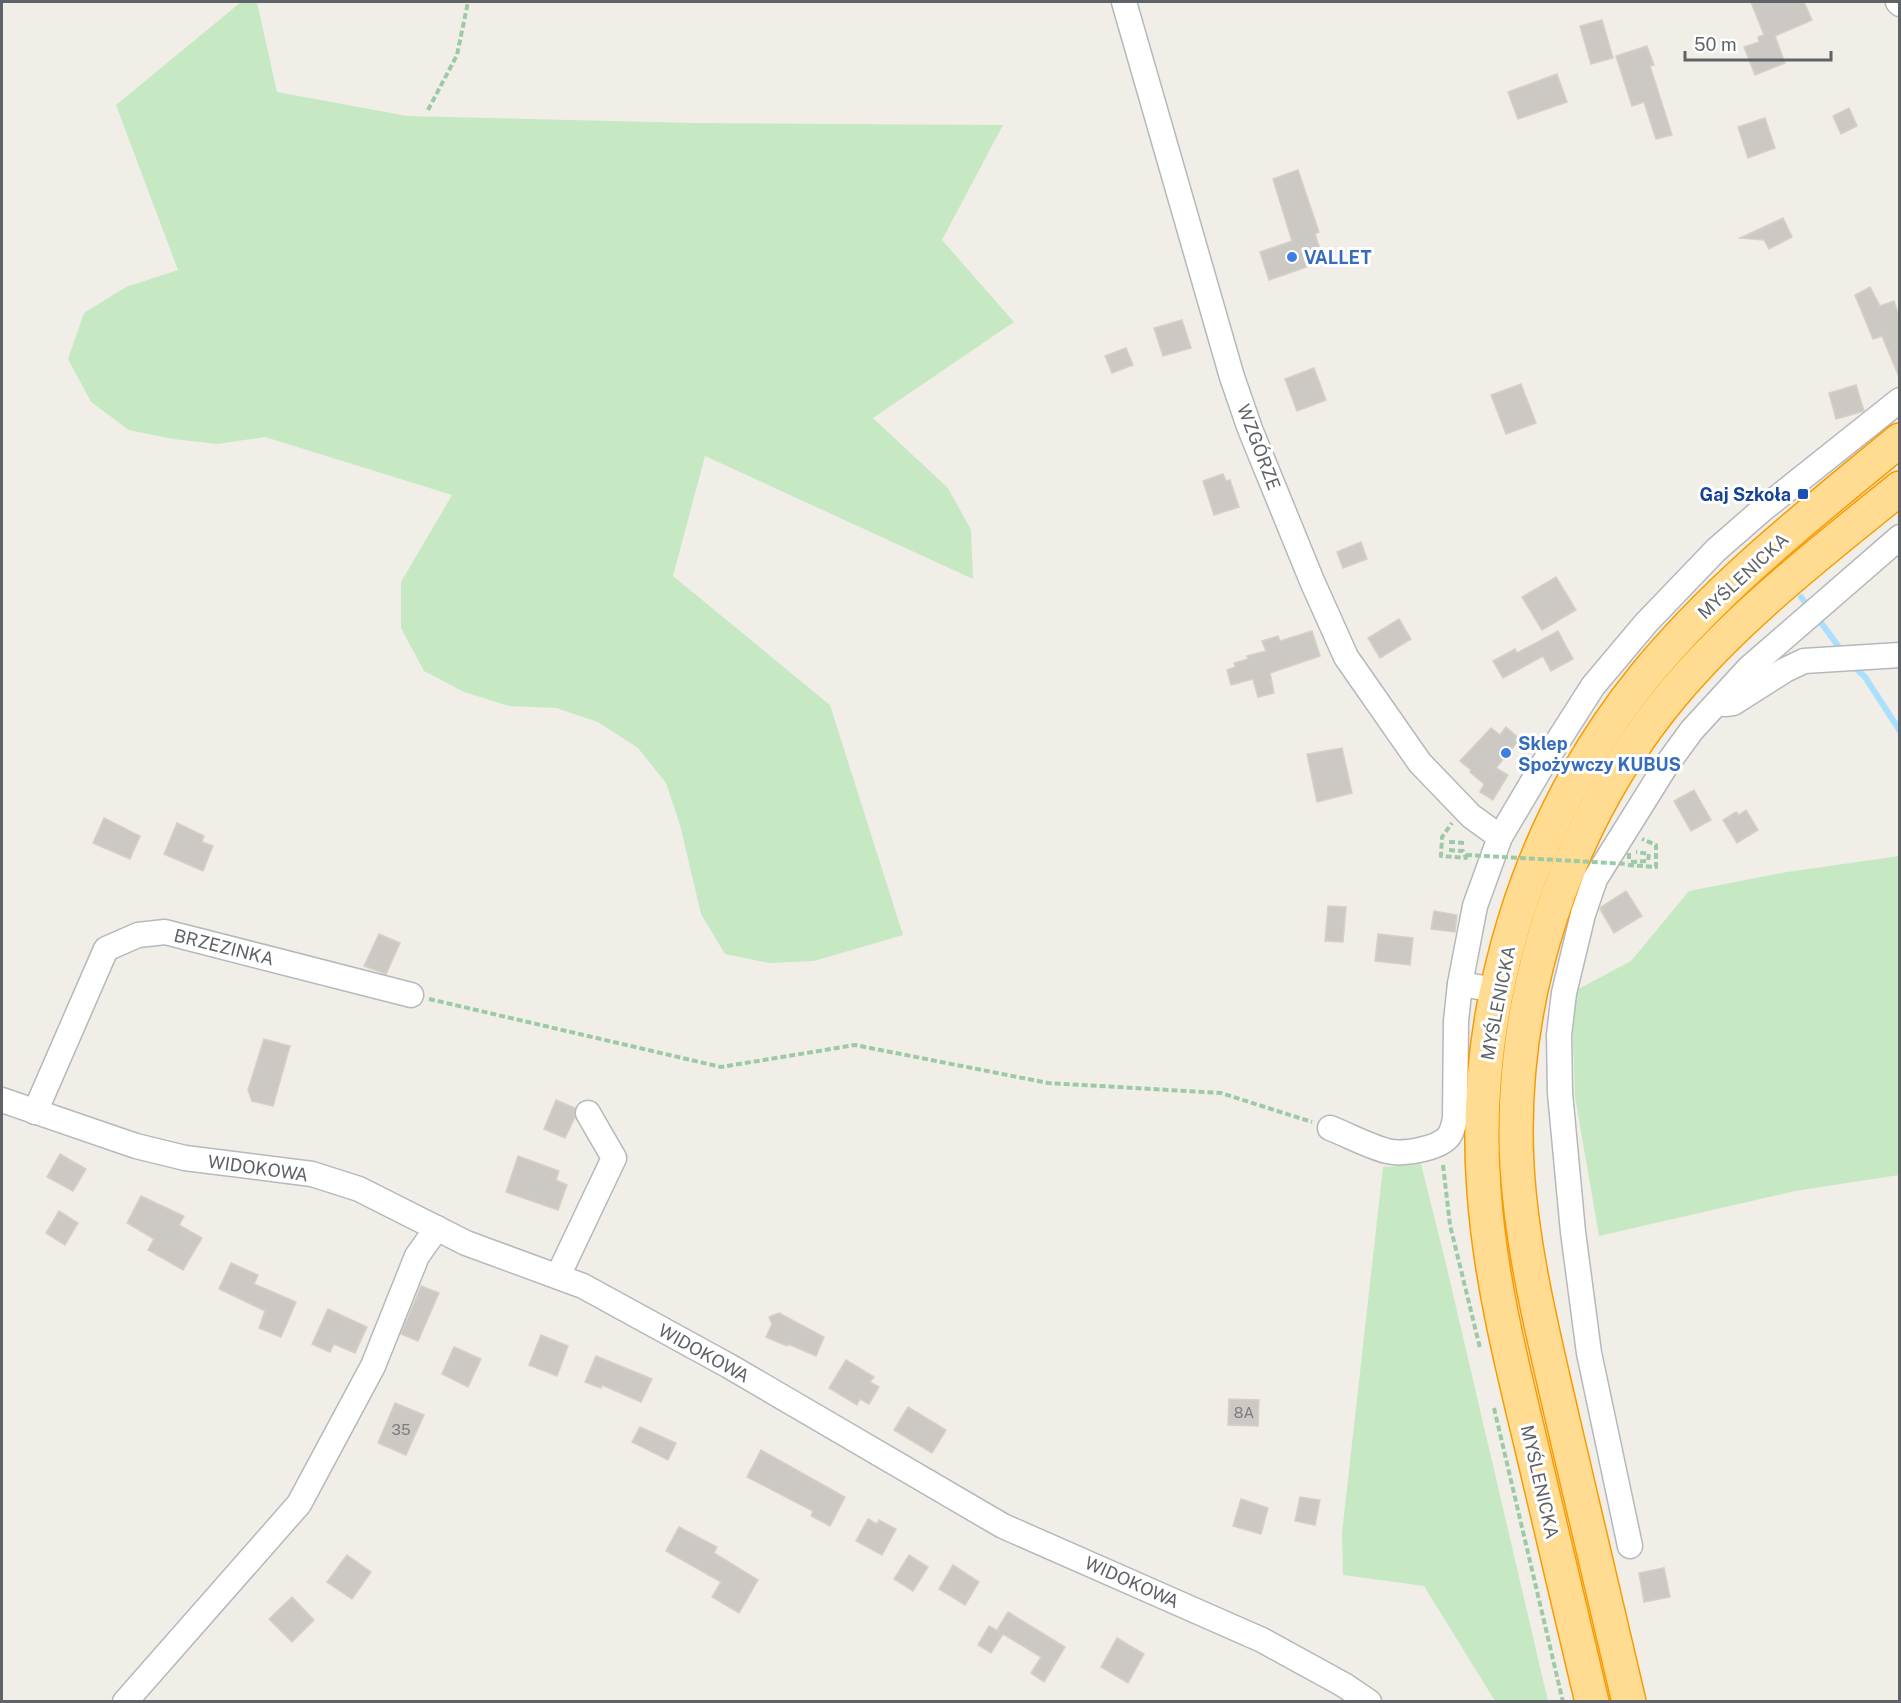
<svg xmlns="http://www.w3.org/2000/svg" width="1901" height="1703" font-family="'Public Sans',sans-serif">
<rect width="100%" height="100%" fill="#f1eee8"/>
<g fill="#c6e9c4">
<polygon points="241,2 257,2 277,92 407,116 696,123 1003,125 942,240 1014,322 873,418 948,488 971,530 973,579 705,456 673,576 830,705 903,935 814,961 769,963 725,954 701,914 680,825 666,783 638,748 598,722 556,708 509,706 464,692 424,671 401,628 401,582 452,495 265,437 218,444 173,439 129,430 91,402 68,359 84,313 126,287 178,270 116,105"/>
<polygon points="1899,856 1899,1175 1795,1191 1599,1236 1575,1097 1571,993 1631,961 1689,891 1787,872"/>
<polygon points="1421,1164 1446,1264 1548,1701 1495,1701 1424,1586 1343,1575 1342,1533 1383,1167"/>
</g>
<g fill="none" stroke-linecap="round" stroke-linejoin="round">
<g stroke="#aadfff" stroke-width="6">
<polyline points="1801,597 1808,606"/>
<polyline points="1817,617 1841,650"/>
<polyline points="1853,666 1865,677 1900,731"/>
</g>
</g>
<g fill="#ccc9c4" stroke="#d6d0c5" stroke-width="1.5">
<polygon points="1751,2 1804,2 1812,20 1775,36 1785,63 1755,75 1744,47 1759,42 1758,37 1764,35"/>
<polygon points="1602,20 1613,58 1591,64 1580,26"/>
<polygon points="1647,46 1654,65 1650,66 1672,135 1656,139 1644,102 1632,106 1616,56"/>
<polygon points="1557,74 1567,102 1518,119 1508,92"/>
<polygon points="1849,108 1857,126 1841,134 1833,116"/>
<polygon points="1765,118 1775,148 1748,158 1738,127"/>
<polygon points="1298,170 1319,232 1315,234 1324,261 1269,280 1260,252 1292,241 1273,179"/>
<polygon points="1783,218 1792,237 1769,249 1764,240 1740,238"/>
<polygon points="1870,287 1880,306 1894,301 1899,316 1899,377 1882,336 1873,339 1855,295"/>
<polygon points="1182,320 1191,348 1163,356 1154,328"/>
<polygon points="1126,348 1133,365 1112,373 1105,356"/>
<polygon points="1314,368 1326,400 1297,411 1285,379"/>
<polygon points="1521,384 1536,423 1506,434 1491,395"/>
<polygon points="1856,385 1864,411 1836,419 1829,393"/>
<polygon points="1223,474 1226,481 1230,480 1239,507 1214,515 1203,481"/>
<polygon points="1361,542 1367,559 1343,568 1337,552"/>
<polygon points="1556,577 1576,610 1542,630 1522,597"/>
<polygon points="1399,619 1411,639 1380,658 1368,638"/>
<polygon points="1312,631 1320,656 1270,673 1274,693 1258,697 1253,679 1231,685 1227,670 1235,667 1234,663 1248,659 1247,656 1266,651 1262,641 1278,636 1280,641"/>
<polygon points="1558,631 1573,659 1551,671 1543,656 1503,678 1493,661 1515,649 1517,653"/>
<polygon points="1506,727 1520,739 1496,768 1508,775 1493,800 1480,792 1484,784 1470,772 1471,770 1460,761 1491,728 1500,735"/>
<polygon points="1342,748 1352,793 1317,802 1307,754"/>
<polygon points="1694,790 1711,820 1691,831 1674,801"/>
<polygon points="1746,810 1758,830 1737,843 1723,820 1736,812 1739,815"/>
<polygon points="104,818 140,836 130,859 93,843"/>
<polygon points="177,823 204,836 202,842 213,846 203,871 164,854"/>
<polygon points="1626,891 1642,916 1614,933 1600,909 1601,907"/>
<polygon points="1328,906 1346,907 1343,942 1325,941"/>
<polygon points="1434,911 1457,915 1455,932 1431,929"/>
<polygon points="379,934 400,943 386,974 364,966"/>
<polygon points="1378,934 1413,938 1410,965 1375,961"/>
<polygon points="264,1039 290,1046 273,1106 252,1101 248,1090"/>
<polygon points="556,1100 575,1108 575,1117 565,1138 544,1129"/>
<polygon points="60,1154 86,1169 73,1191 47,1177"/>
<polygon points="518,1156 559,1171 556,1180 567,1185 558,1210 506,1192"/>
<polygon points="141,1196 184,1216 179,1225 202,1238 183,1270 148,1250 154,1239 127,1223"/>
<polygon points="59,1211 78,1223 65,1245 46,1233"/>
<polygon points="231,1263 258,1275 254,1284 296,1302 281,1337 259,1328 265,1311 219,1289"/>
<polygon points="421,1286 439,1293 418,1341 401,1334"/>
<polygon points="328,1309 367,1327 355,1353 334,1344 330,1352 312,1344"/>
<polygon points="779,1313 824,1337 816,1356 788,1344 787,1346 766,1337 772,1324 769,1317"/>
<polygon points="541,1335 568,1346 557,1376 529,1365"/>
<polygon points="454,1347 481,1359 468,1387 442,1374"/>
<polygon points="596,1356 652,1379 641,1402 602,1385 601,1388 585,1382"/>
<polygon points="846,1360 874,1377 870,1382 879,1387 869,1404 860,1399 857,1405 829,1388"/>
<polygon points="1229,1399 1259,1400 1258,1426 1228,1425"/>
<polygon points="395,1403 424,1415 406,1455 378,1443"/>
<polygon points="908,1407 946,1430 932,1453 894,1430"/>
<polygon points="640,1427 676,1443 668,1460 632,1442"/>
<polygon points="761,1450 845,1497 830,1526 811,1516 813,1511 747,1477"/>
<polygon points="1300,1497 1320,1500 1315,1525 1295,1521"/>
<polygon points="1241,1499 1268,1508 1261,1534 1233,1526"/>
<polygon points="868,1519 877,1524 879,1520 896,1529 882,1555 856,1541"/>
<polygon points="679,1527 717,1547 714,1553 758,1580 739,1613 712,1597 721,1582 666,1551"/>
<polygon points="347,1555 371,1572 352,1599 327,1582"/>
<polygon points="909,1555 928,1567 913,1591 894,1579"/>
<polygon points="953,1565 979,1582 965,1605 939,1589"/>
<polygon points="1664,1568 1670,1597 1644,1602 1639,1573"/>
<polygon points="292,1597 314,1620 292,1642 269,1619"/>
<polygon points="1008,1612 1065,1647 1044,1682 1031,1673 1041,1657 1003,1634 991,1653 978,1645 989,1626 1000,1632 997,1630"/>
<polygon points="1117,1638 1144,1654 1128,1683 1101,1667"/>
</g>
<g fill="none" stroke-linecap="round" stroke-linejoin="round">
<defs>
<g id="minor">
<polyline points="1124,2 1232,377 1250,429 1312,581 1346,657 1420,763 1471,816 1500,837"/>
<polyline points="1898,2 1900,4"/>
<polyline points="1720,702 1725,704 1733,703 1785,670 1804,661 1900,655"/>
<polyline points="1497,990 1460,984 1475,906 1500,837 1542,766 1593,686 1646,623 1716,550 1763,509 1900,400"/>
<polyline points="2,1100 136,1146 185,1158 312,1174 359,1189 466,1243 583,1286 729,1366 1003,1526 1262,1640 1344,1685 1369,1702"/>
<polyline points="35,1112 106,949 138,935 165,932 411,995"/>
<path d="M1330 1128C1348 1135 1368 1146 1387 1151 1402 1155 1439 1149 1449 1136 1453 1130 1454 1124 1455 1118L1456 1021 1460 984"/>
<polyline points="558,1276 614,1158 588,1113"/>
<polyline points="1630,1546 1589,1353 1573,1232 1560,1093 1559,1035 1564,993 1583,914 1595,879 1665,767 1692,730 1749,668 1900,537"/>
<polyline points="125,1702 299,1504 373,1366 417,1256 437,1228"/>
</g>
<g id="highway">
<path d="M1592 1702C1572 1616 1551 1530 1531 1444 1511 1361 1490 1277 1484 1191 1470 1008 1528 821 1643 678 1717 587 1810 514 1900 440"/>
<path d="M1629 1702C1607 1608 1585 1515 1563 1421 1544 1338 1522 1252 1517 1166 1508 998 1565 824 1672 695 1738 616 1820 553 1900 488"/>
</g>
</defs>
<use href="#minor" stroke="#b5b8bc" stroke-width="27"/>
<use href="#highway" stroke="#f99b00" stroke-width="36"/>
<g stroke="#9ccaa7" stroke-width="4" stroke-dasharray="6 3" stroke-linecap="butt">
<polyline points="428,110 457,55 468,2"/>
<polyline points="1449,842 1466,843"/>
<polyline points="1449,850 1463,851 1466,858 1441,856 1442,837 1452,823"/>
<polyline points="1631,862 1648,861 1649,854 1636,852"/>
<polyline points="1628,865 1656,867 1656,845 1642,839"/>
<polyline points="429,999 721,1067 855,1045 1048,1083 1221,1093 1312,1122"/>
<polyline points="1443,1165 1450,1225 1480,1348"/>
<polyline points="1494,1408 1563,1702"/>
</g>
<use href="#minor" stroke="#fff" stroke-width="24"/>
<use href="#highway" stroke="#ffdc91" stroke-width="33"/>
<g stroke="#9ccaa7" stroke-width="4" stroke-dasharray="6 3" stroke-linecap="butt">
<polyline points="1466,855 1627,864"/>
<polyline points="1629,859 1629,852"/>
</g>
</g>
<g fill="#3f7fe0" stroke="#fff" stroke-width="2">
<circle cx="1292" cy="257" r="6"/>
<circle cx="1506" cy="753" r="6"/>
</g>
<rect fill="#1a4fb4" stroke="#fff" stroke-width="2" x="1797" y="488" width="12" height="12" rx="3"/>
<g text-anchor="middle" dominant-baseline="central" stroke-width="6" stroke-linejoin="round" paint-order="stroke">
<g font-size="15" fill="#7a7c7f">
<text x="1244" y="1412">8A</text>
<text x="401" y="1429">35</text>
</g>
<g font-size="18" font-weight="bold" fill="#366cbe" stroke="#fff" text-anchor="start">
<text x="1304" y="257">VALLET</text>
<text x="1518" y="743">Sklep<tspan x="1518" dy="21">Spożywczy KUBUS</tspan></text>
</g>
<g font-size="18" fill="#5f6368" stroke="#fff">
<text transform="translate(1259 447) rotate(69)">WZGÓRZE</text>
<text transform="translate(1743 576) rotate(-43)">MYŚLENICKA</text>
<text transform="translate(224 947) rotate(14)">BRZEZINKA</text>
<text transform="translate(1498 1003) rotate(-79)">MYŚLENICKA</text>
<text transform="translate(258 1168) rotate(8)">WIDOKOWA</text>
<text transform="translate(704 1353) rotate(29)">WIDOKOWA</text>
<text transform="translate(1540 1482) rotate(77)">MYŚLENICKA</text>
<text transform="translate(1132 1582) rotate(24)">WIDOKOWA</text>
</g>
<g font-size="18" font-weight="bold" fill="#164399" stroke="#fff" text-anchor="end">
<text x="1791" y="494">Gaj Szkoła</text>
</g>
</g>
<rect width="1901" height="1703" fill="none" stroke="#5f6368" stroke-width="6"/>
<path d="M1685 51v9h146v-9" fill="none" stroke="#5f6368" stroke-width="3"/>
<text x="1694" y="51" font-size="18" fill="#5f6368" stroke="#ffffff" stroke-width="4.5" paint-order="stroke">50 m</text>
</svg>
